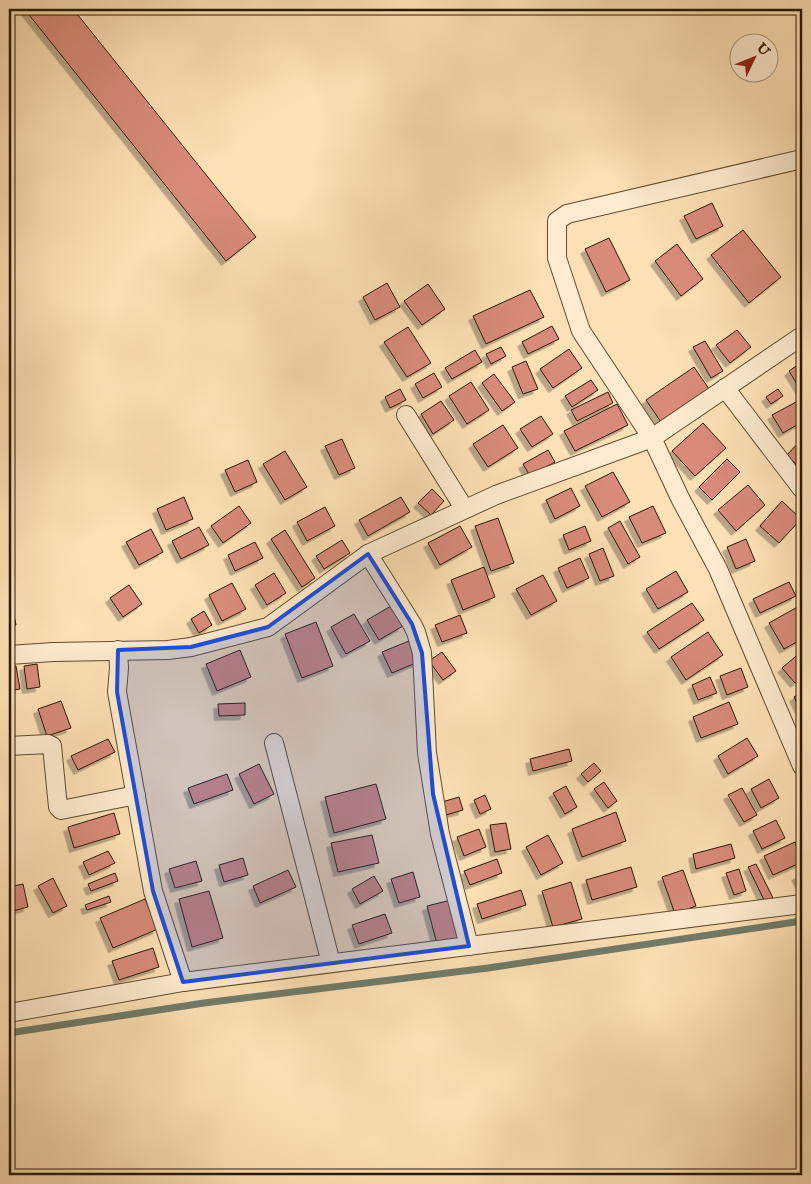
<svg xmlns="http://www.w3.org/2000/svg" width="811" height="1184" font-family="'IM FELL English',serif">
<defs>
<filter id="shadow"><feDropShadow dx="-4.5" dy="4.5" stdDeviation="0" flood-color="#0004"/></filter>
</defs>
<rect width="100%" height="100%" fill="#fde0b5"/>
<filter id="stains"><feTurbulence type="fractalNoise" baseFrequency=".004" numOctaves="4"/><feColorMatrix values="0 0 0 0 .2 0 0 0 0 .09 0 0 0 0 .02 0 0 0 .5 -.17"/></filter>
<radialGradient id="worn" r=".72"><stop offset=".6" stop-color="#630" stop-opacity="0"/><stop offset="1" stop-color="#630" stop-opacity=".3"/></radialGradient>
<g fill="none" stroke-linecap="round" stroke-linejoin="round">
<polyline stroke="#717b69" stroke-width="7" points="9,1033 204,1003 488,968 802,921"/>
</g>
<g fill="#d88b79" stroke="#2b1903" filter="url(#shadow)">
<polygon points="30,9 73,9 256,237 226,261 26,11"/>
<polygon points="712,203 723,226 696,239 684,216"/>
<polygon points="743,230 781,277 749,303 711,255"/>
<polygon points="609,238 630,280 606,292 585,249"/>
<polygon points="677,244 703,279 681,296 655,261"/>
<polygon points="387,283 400,307 375,320 363,297"/>
<polygon points="428,284 445,309 422,325 404,301"/>
<polygon points="530,290 544,317 486,344 473,316"/>
<polygon points="552,326 559,339 528,354 522,342"/>
<polygon points="408,327 431,363 407,377 384,342"/>
<polygon points="737,330 751,347 730,363 716,345"/>
<polygon points="705,341 723,371 711,378 693,347"/>
<polygon points="501,347 506,356 491,364 486,354"/>
<polygon points="569,349 582,368 553,388 540,369"/>
<polygon points="475,350 482,362 452,379 445,368"/>
<polygon points="526,361 538,389 523,394 512,367"/>
<polygon points="802,362 802,392 789,371"/>
<polygon points="694,367 709,389 661,422 646,400"/>
<polygon points="434,373 442,387 423,398 415,384"/>
<polygon points="494,374 515,402 502,411 482,383"/>
<polygon points="591,380 598,390 572,407 565,396"/>
<polygon points="471,382 489,410 467,424 449,396"/>
<polygon points="400,389 406,400 390,408 385,397"/>
<polygon points="778,389 783,396 771,404 766,397"/>
<polygon points="608,392 613,403 577,421 571,410"/>
<polygon points="441,401 454,420 433,434 421,414"/>
<polygon points="796,402 802,413 802,422 783,433 772,415"/>
<polygon points="617,404 628,425 575,451 564,431"/>
<polygon points="541,416 553,434 532,447 520,429"/>
<polygon points="703,423 726,448 695,476 672,451"/>
<polygon points="503,425 518,448 488,467 473,444"/>
<polygon points="342,439 355,468 339,475 325,446"/>
<polygon points="802,439 802,470 787,455"/>
<polygon points="548,450 555,462 530,476 523,464"/>
<polygon points="285,451 307,487 285,500 263,464"/>
<polygon points="727,459 740,472 712,500 699,487"/>
<polygon points="248,460 257,482 235,492 225,470"/>
<polygon points="613,472 630,502 602,517 585,486"/>
<polygon points="748,485 765,505 736,531 718,510"/>
<polygon points="571,488 580,506 555,519 546,500"/>
<polygon points="432,489 444,501 431,515 418,503"/>
<polygon points="184,497 193,519 166,530 157,509"/>
<polygon points="401,497 410,512 368,536 359,520"/>
<polygon points="782,501 801,519 779,543 760,526"/>
<polygon points="239,506 251,523 223,543 211,526"/>
<polygon points="653,506 666,533 642,543 629,517"/>
<polygon points="325,507 335,526 307,541 297,522"/>
<polygon points="498,518 514,563 491,571 475,526"/>
<polygon points="620,521 640,557 628,564 608,528"/>
<polygon points="460,526 472,547 440,565 428,543"/>
<polygon points="585,526 591,541 569,550 563,535"/>
<polygon points="199,527 209,545 181,559 172,541"/>
<polygon points="151,529 163,552 139,565 126,542"/>
<polygon points="285,530 315,578 302,587 271,539"/>
<polygon points="746,539 755,561 736,569 727,547"/>
<polygon points="342,540 350,553 324,569 316,556"/>
<polygon points="255,542 263,558 235,571 228,555"/>
<polygon points="603,548 614,576 600,581 589,554"/>
<polygon points="580,558 589,578 567,588 558,568"/>
<polygon points="484,567 495,597 463,610 451,580"/>
<polygon points="676,571 688,592 658,609 646,589"/>
<polygon points="274,573 286,593 267,605 255,585"/>
<polygon points="543,575 557,601 531,615 516,589"/>
<polygon points="789,582 796,596 760,613 753,599"/>
<polygon points="232,583 246,609 222,621 209,595"/>
<polygon points="129,585 142,604 123,617 110,598"/>
<polygon points="9,600 11,600 16,625 9,627"/>
<polygon points="692,603 704,620 659,649 647,632"/>
<polygon points="801,605 802,639 784,649 769,623"/>
<polygon points="391,606 403,626 379,640 367,620"/>
<polygon points="204,611 212,625 199,633 191,619"/>
<polygon points="354,614 370,641 346,654 331,627"/>
<polygon points="460,615 467,633 442,642 435,625"/>
<polygon points="316,622 333,666 302,678 285,634"/>
<polygon points="708,632 723,655 686,680 671,657"/>
<polygon points="409,641 418,662 392,673 382,652"/>
<polygon points="240,650 251,677 217,691 206,664"/>
<polygon points="802,651 802,677 795,683 782,668"/>
<polygon points="442,652 456,671 443,680 429,661"/>
<polygon points="37,664 40,687 27,689 24,666"/>
<polygon points="16,666 20,689 9,691 9,667"/>
<polygon points="741,668 748,687 727,695 720,676"/>
<polygon points="710,677 717,693 698,700 692,685"/>
<polygon points="802,692 802,713 794,697"/>
<polygon points="61,701 71,728 47,736 38,709"/>
<polygon points="729,702 738,724 701,738 693,717"/>
<polygon points="245,703 245,715 219,716 218,704"/>
<polygon points="747,738 758,756 728,774 718,756"/>
<polygon points="108,739 115,752 78,770 71,756"/>
<polygon points="569,749 572,761 533,771 530,759"/>
<polygon points="594,763 601,771 588,782 581,774"/>
<polygon points="259,764 274,794 254,804 239,774"/>
<polygon points="227,774 233,790 194,804 188,788"/>
<polygon points="769,779 779,798 761,808 751,789"/>
<polygon points="604,782 617,801 608,808 594,789"/>
<polygon points="376,784 386,819 334,833 325,797"/>
<polygon points="566,786 577,807 565,814 553,793"/>
<polygon points="742,788 757,815 744,822 728,795"/>
<polygon points="485,795 491,809 480,814 474,800"/>
<polygon points="459,797 463,810 446,815 442,802"/>
<polygon points="616,812 626,841 582,857 572,829"/>
<polygon points="114,813 120,834 74,848 68,827"/>
<polygon points="776,820 785,838 762,849 753,831"/>
<polygon points="506,823 511,849 495,852 490,825"/>
<polygon points="479,829 486,847 464,856 457,837"/>
<polygon points="372,835 379,863 338,872 331,843"/>
<polygon points="548,835 563,863 541,875 526,847"/>
<polygon points="795,842 802,857 802,862 773,875 764,856"/>
<polygon points="731,844 735,858 696,869 693,854"/>
<polygon points="108,851 115,863 89,875 83,862"/>
<polygon points="243,858 248,875 224,882 219,865"/>
<polygon points="497,859 502,873 470,885 464,871"/>
<polygon points="196,861 202,881 175,888 169,869"/>
<polygon points="756,864 773,898 765,902 748,867"/>
<polygon points="631,867 637,887 592,900 586,880"/>
<polygon points="739,869 746,891 734,895 726,873"/>
<polygon points="288,870 296,887 260,903 253,886"/>
<polygon points="683,870 696,906 675,914 662,877"/>
<polygon points="413,872 420,897 399,903 391,879"/>
<polygon points="115,873 118,881 91,891 88,884"/>
<polygon points="802,873 802,887 796,876"/>
<polygon points="374,876 383,891 360,904 352,889"/>
<polygon points="53,878 67,906 53,913 38,886"/>
<polygon points="571,882 582,919 553,927 542,891"/>
<polygon points="23,884 28,907 9,912 9,887"/>
<polygon points="521,890 526,905 482,919 477,904"/>
<polygon points="209,891 223,938 192,947 179,899"/>
<polygon points="109,896 111,902 87,910 85,905"/>
<polygon points="145,899 158,929 113,948 100,918"/>
<polygon points="451,900 461,941 438,948 427,906"/>
<polygon points="385,914 392,933 359,944 352,925"/>
<polygon points="153,948 159,967 119,980 112,961"/>
</g>
<g fill="none" stroke-linecap="round" stroke-linejoin="round">
<defs>
<g id="street">
<polyline points="802,336 652,438 680,498 718,569 802,766"/>
<polyline points="725,388 802,489"/>
<polyline points="406,415 464,508"/>
<polyline points="368,554 412,624 416,632 422,653 427,753 440,834 469,946"/>
<polyline points="118,650 119,668 117,692 153,891 183,982"/>
<polyline points="9,655 53,652 168,650 191,647 268,627 368,554 496,495 652,438 581,331 557,258 557,221 567,214 802,159"/>
<polyline points="274,743 331,963"/>
<polyline points="9,746 48,744 52,746 58,807 61,810 136,795"/>
<polyline points="9,1013 183,982 802,904"/>
</g>
</defs>
<use href="#street" stroke="#604b30" stroke-width="20"/>
<use href="#street" stroke="#feebcf" stroke-width="18"/>
</g>
<path fill="#1d4ed8" fill-opacity="0.2" stroke="#1d4ed8" stroke-width="4" stroke-linejoin="round" d="M368 554 412 624 422 653 433 794 469 946 183 982 153 891 117 692 118 650 191 647 268 627Z"/>
<rect width="811" height="1184" fill="none" stroke="#fde0b5" stroke-width="30"/>
<rect x="10" y="10" width="791" height="1164" fill="none" stroke="#2b1903" stroke-width="2.5"/>
<rect x="15" y="15" width="781" height="1154" fill="none" stroke="#2b1903"/>
<g transform="translate(754 58) rotate(47)"><circle r="24" fill="#feebcf" stroke="#aa977d"/>
<path d="M0-4L9 19L0 12L-9 19Z" fill="#8f2418"/>
<text y="-8" font-size="14" font-weight="bold" text-anchor="middle" fill="#2b1903">U</text>
</g>
<rect width="100%" height="100%" filter="url(#stains)"/>
<rect width="100%" height="100%" fill="url(#worn)"/>
</svg>
